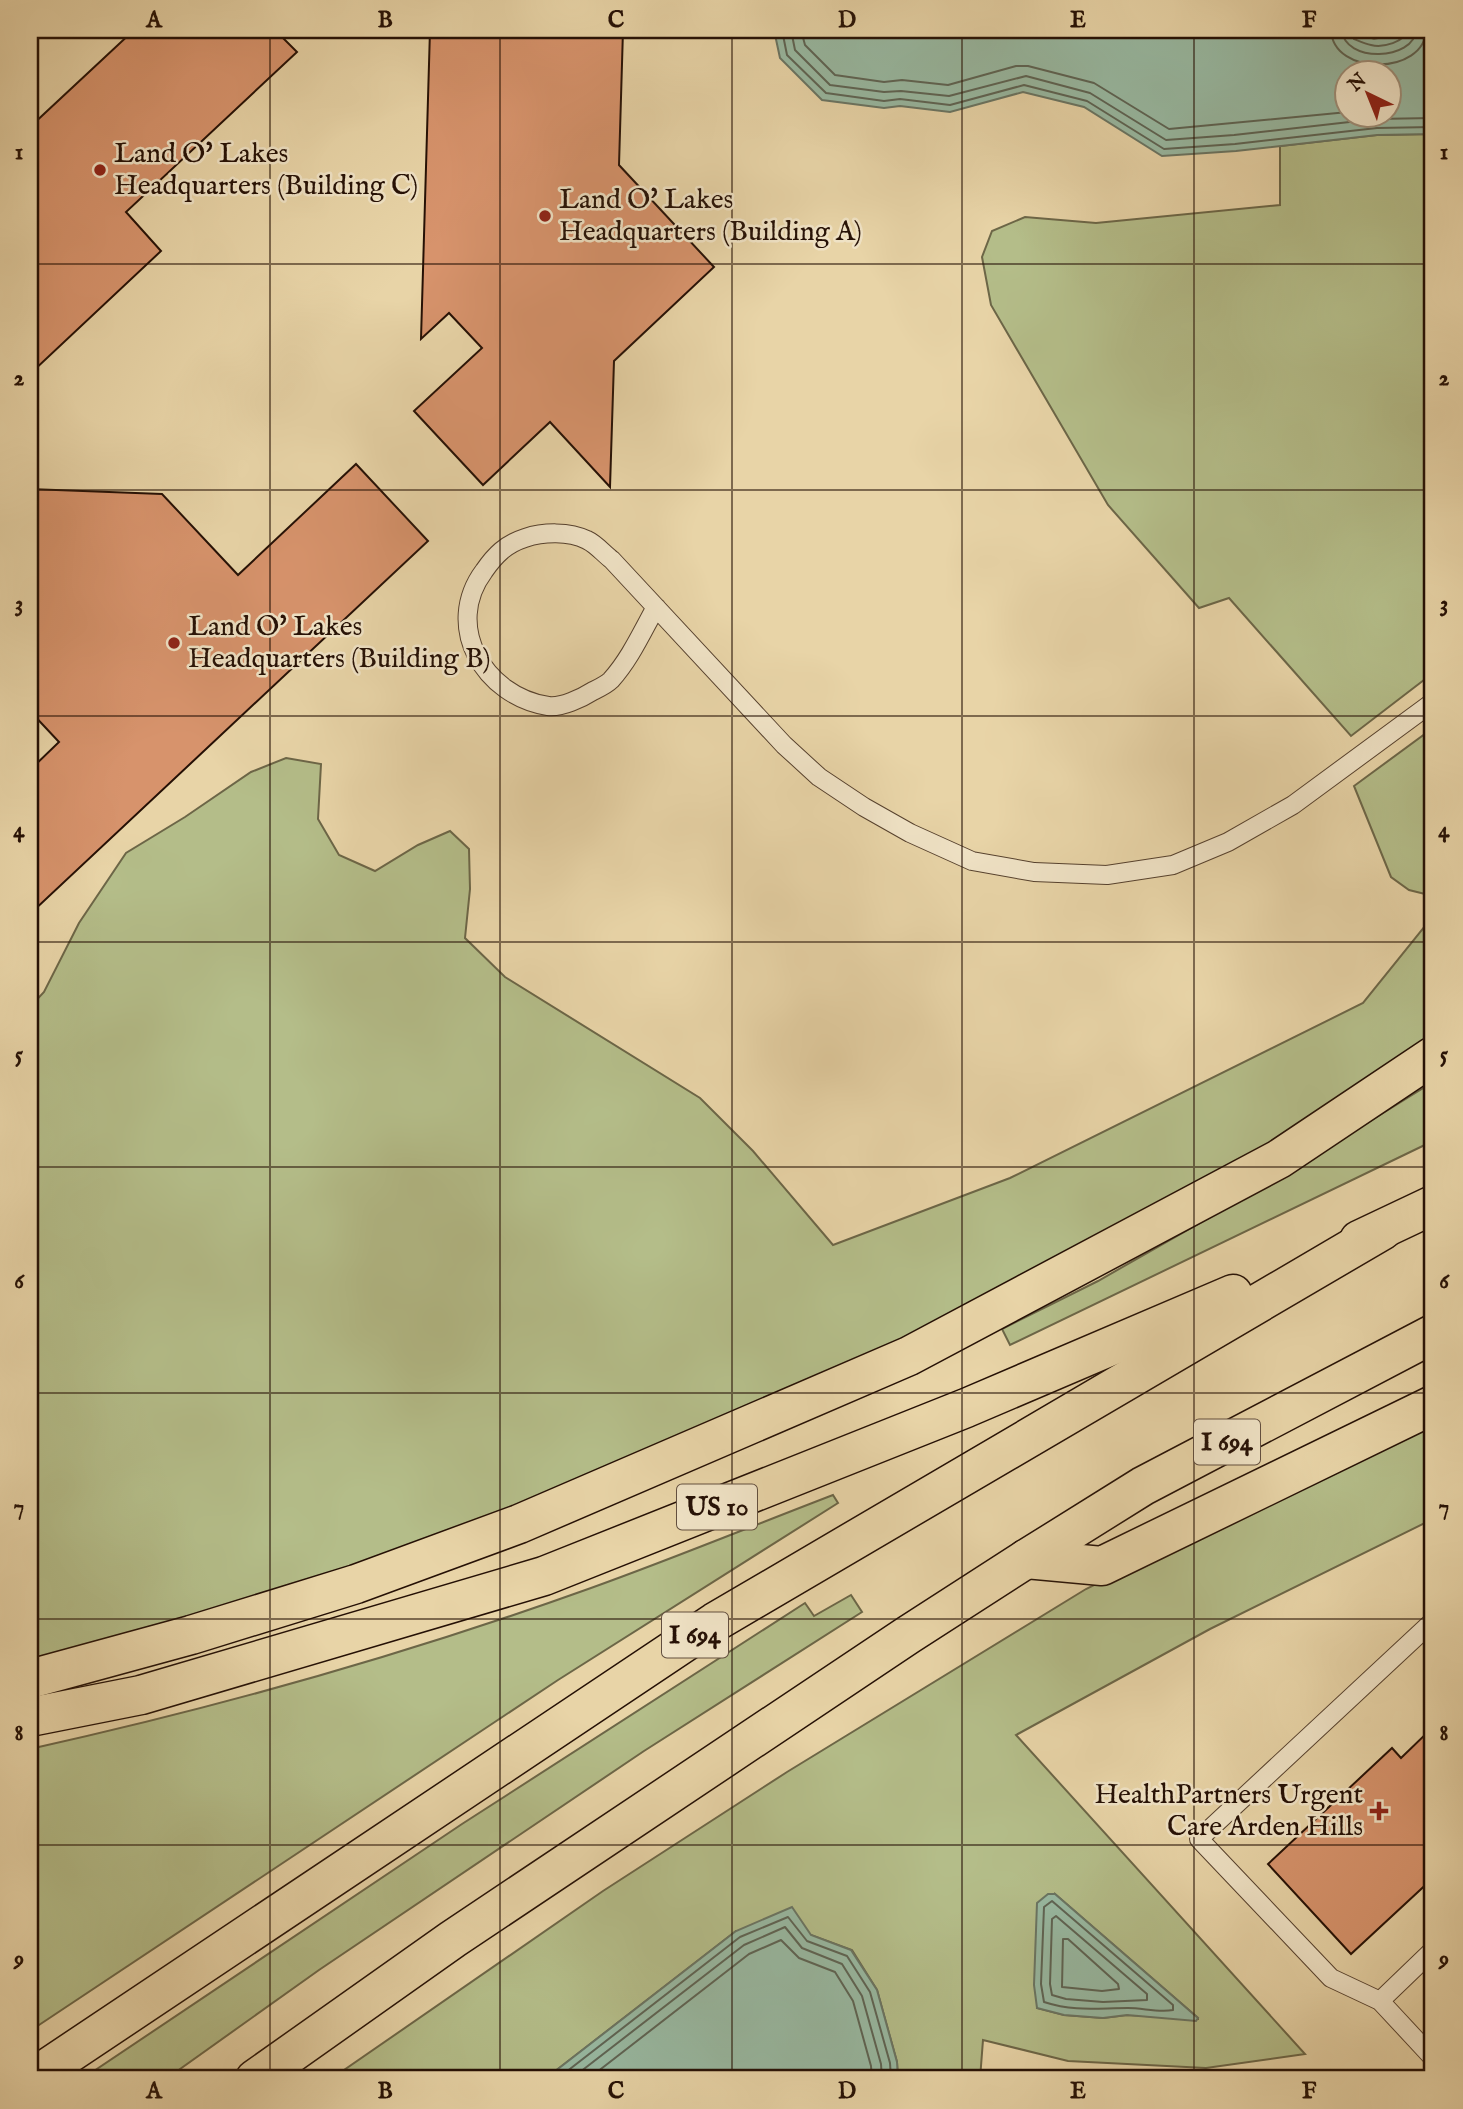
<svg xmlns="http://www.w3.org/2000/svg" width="1463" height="2109" font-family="'IM FELL English',serif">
<rect width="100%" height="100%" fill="#e8d4a7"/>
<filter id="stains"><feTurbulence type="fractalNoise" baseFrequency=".00286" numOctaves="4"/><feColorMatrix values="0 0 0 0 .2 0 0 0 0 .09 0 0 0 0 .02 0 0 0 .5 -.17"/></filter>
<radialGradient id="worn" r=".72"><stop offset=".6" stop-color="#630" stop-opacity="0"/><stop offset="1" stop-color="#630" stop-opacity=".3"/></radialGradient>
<g fill="#b4bd89" stroke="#6c6647" stroke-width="2" fill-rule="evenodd">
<polygon points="1433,134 1433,673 1351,736 1229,598 1199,608 1108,505 991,305 982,257 992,231 1025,217 1096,223 1280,205 1280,146 1377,135"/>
<polygon points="1433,728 1433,896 1409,890 1391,877 1354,786"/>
<polygon points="286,758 321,764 318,819 339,855 375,871 418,845 450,831 469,849 470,889 465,938 505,977 700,1098 753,1151 833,1245 1010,1178 1363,1003 1433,916 1433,1038 1306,1121 1183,1195 1032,1275 730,1422 371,1562 39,1666 37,1654 30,1655 30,1007 44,992 79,923 126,853 185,817 251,772"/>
<polygon points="1433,1082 1433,1141 1010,1345 1002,1329 1098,1281 1277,1179"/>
<path d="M1433 1418V1519L1210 1629 1016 1735 1305 2054 1206 2068 1068 2061 983 2040 980 2079H898L897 2062 877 1990 852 1950 811 1935 736 1931 545 2079H331L603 1891 787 1772 1086 1589 1289 1487ZM1055 1894 1198 2018V2019L1127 2015 1103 2018 1064 2015 1037 2008Z"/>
<path d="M833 1495 838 1503 558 1680 30 2031V1749C220 1707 407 1654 591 1588 672 1559 752 1526 833 1495Z"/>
<polygon points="851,1595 862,1612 644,1751 319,1970 166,2079 82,2079 462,1824 805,1603 814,1616"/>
</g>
<g fill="#98b9a2" stroke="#6a7563" stroke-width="2" fill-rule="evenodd">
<path d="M774 30H1349L1374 39 1413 30H1433V134L1377 135 1236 151 1162 156 1084 107 1023 92 950 112 900 106 884 108 822 100 780 58ZM1348 74H1390V116H1348Z"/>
<polygon points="1048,1894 1055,1894 1198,2018 1196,2021 1127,2015 1103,2018 1064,2015 1037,2008 1034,1985 1037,1903"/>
<polygon points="792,1907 811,1935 851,1950 877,1990 897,2062 898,2079 545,2079 736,1931"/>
</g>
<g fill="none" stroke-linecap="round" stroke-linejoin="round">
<g stroke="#5e6454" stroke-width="2">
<polyline points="782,30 787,55 826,93 884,101 900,99 950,105 1024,85 1087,101 1164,149 1235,144 1377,128 1433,127"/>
<polyline points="791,30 795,50 830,85 884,92 901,91 949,96 1026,76 1090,93 1166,140 1234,135 1376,119 1433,118"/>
<polyline points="801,30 805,45 835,75 884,82 902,80 948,85 1016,66 1028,66 1094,83 1169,129 1348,112"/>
<path d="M1331 30C1333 77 1425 75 1426 30"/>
<path d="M1342 30C1344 63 1414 61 1416 30"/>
<path d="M1350 30 1354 39C1359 41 1366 44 1371 45 1383 48 1405 42 1407 30"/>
<path d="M1052 1901 1173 2005V2010C1159 2013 1143 2008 1128 2008 1097 2008 1075 2012 1044 2002L1041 1984 1044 1907Z"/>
<polygon points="1056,1916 1147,1994 1147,2000 1103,2002 1066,1999 1052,1995 1050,1984 1052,1919"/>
<polygon points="1063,1939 1068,1939 1118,1984 1119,1989 1102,1991 1062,1987"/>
<polyline points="557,2079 740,1937 788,1917 807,1941 847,1956 870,1992 890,2063 891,2079"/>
<polyline points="571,2079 744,1945 785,1927 802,1948 842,1964 862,1996 881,2064 882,2079"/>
<polyline points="588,2079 749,1954 781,1940 799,1958 835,1972 853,2001 871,2066 872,2079"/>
</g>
</g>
<g fill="#d7936c" stroke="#251005" stroke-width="2">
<polygon points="134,30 275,30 297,52 126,212 161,251 30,374 30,127"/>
<polygon points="430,30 623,30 619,165 714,267 614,361 610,487 550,422 483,485 414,411 482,348 449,313 421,339"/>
<polygon points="356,464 428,541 30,914 30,770 59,742 30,711 30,489 162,494 238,575"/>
<polygon points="1433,1727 1433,1878 1351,1954 1268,1864 1392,1748 1401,1758"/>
</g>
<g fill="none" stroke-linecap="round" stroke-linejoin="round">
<defs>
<g id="service">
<path d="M656 607C642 632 630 659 611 680 606 685 599 688 593 691 582 698 561 708 548 706 484 696 443 626 484 571 495 555 506 544 525 538 543 532 569 531 587 540 596 544 604 554 612 560L784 745 819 777 864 807 910 833 972 861 1034 872 1107 875 1173 865 1228 842 1293 805 1433 702"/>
<polyline points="1433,1621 1199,1839 1331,1978 1380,2001 1433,2058"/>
<polyline points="1380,2001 1433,1950"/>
</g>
<g id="motorway">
<polyline points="1359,1240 1433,1205"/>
<polyline points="1026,1559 1102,1566 1433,1405"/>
<polyline points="30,1679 191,1635 356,1584 519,1524 909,1356 1279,1159 1433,1056"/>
<polyline points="30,1717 141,1695 544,1576 966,1408 1233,1294"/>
<polyline points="31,2079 715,1622 1383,1230"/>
<polyline points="255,2079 453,1939 908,1635 1026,1559 1143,1486 1433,1334"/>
</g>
</defs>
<use href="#service" stroke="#56412e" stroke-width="20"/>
<use href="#motorway" stroke="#251005" stroke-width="41"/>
<use href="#service" stroke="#f0e3c6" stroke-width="18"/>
<use href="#motorway" stroke="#e8d4a7" stroke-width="38"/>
</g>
<path fill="none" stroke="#251005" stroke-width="2" stroke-opacity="0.55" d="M270 30V2079M500 30V2079M732 30V2079M962 30V2079M1194 30V2079M30 264H1433M30 490H1433M30 716H1433M30 942H1433M30 1167H1433M30 1393H1433M30 1619H1433M30 1845H1433"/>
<g fill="#8f2418" stroke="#f0e3c6" stroke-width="2.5">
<circle cx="100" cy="170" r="7"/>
<circle cx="545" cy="216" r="7"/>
<circle cx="174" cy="643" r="7"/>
<path d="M1375.5 1800.5h7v7h7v7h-7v7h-7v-7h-7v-7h7z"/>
</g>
<g text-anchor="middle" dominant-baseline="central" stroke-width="5" stroke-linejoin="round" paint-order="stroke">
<g fill="#f0e3c6" stroke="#624f3f" stroke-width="2">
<rect x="1194" y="1419.5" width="66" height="45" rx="5"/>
<rect x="677" y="1484.5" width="80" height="45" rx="5"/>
<rect x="662" y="1612.5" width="66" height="45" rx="5"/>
</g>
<g font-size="26" font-weight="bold" fill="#251005">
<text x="1227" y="1442">I 694</text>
<text x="717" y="1507">US 10</text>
<text x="695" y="1635">I 694</text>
</g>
<g font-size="28" fill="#251005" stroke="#f0e3c6" text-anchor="start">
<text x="114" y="154">Land O' Lakes<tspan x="114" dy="32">Headquarters (Building C)</tspan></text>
<text x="559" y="200">Land O' Lakes<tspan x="559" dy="32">Headquarters (Building A)</tspan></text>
<text x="188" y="627">Land O' Lakes<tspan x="188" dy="32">Headquarters (Building B)</tspan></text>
<text x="1363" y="1795" text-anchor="end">HealthPartners Urgent<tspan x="1363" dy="32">Care Arden Hills</tspan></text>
</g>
</g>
<rect width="1463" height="2109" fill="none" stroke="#e8d4a7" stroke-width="77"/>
<g transform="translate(1368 94) rotate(317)"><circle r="33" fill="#f0e3c6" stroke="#9f8f79" stroke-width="2"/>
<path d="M0-5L12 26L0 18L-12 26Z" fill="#8f2418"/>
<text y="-10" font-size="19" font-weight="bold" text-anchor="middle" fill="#251005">N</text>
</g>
<rect x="38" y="38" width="1386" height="2032" fill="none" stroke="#251005" stroke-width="2.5"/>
<g font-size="23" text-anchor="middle" font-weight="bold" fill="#251005">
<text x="154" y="27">A</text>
<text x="385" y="27">B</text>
<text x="616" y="27">C</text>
<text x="847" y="27">D</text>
<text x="1078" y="27">E</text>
<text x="1309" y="27">F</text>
<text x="19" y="159">1</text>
<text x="1444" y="159">1</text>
<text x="19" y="385">2</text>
<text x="1444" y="385">2</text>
<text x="19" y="611">3</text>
<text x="1444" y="611">3</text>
<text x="19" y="837">4</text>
<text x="1444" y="837">4</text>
<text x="19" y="1062">5</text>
<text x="1444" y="1062">5</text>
<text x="19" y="1288">6</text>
<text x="1444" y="1288">6</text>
<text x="19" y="1514">7</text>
<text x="1444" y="1514">7</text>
<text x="19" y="1740">8</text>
<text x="1444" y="1740">8</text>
<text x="19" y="1966">9</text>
<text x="1444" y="1966">9</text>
<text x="154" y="2098">A</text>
<text x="385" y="2098">B</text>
<text x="616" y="2098">C</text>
<text x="847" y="2098">D</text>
<text x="1078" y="2098">E</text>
<text x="1309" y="2098">F</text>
</g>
<rect width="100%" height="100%" filter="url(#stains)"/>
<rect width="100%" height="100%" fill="url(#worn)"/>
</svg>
